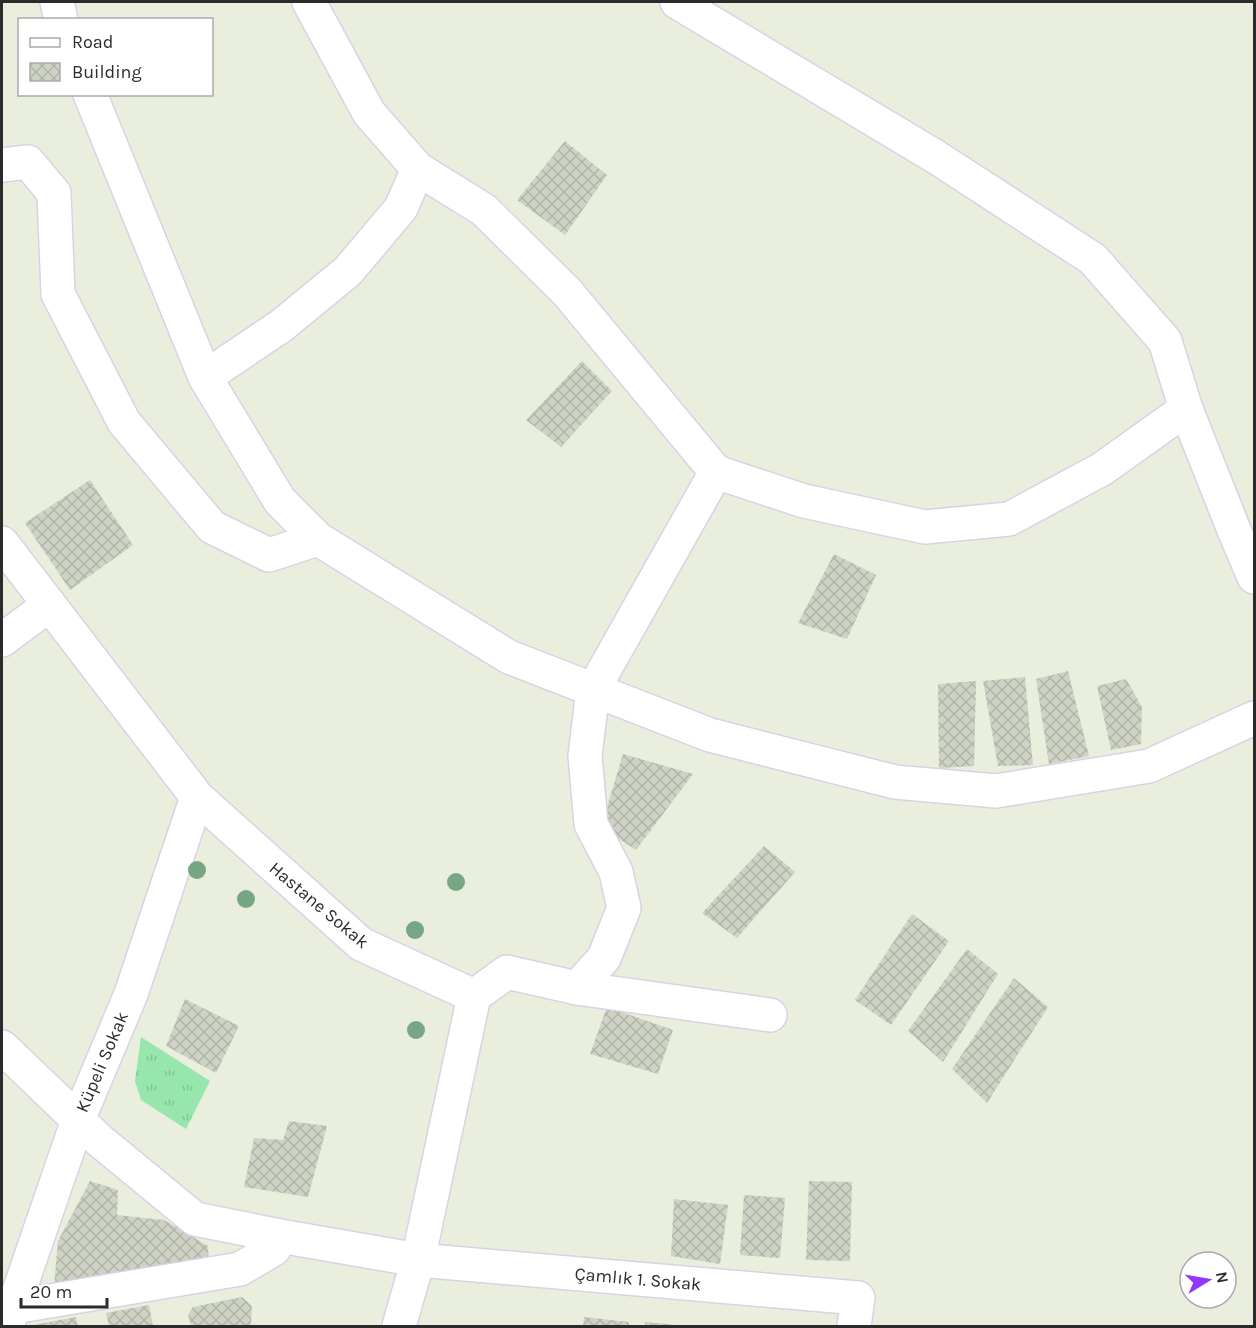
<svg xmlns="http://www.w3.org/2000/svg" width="1256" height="1328" font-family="Karla,sans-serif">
<defs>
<pattern id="grass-tufts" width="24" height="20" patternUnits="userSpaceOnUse" patternTransform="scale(1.5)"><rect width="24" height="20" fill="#97e6ae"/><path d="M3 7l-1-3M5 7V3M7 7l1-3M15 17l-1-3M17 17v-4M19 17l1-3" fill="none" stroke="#82c596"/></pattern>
<pattern id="building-cross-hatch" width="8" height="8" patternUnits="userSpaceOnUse" patternTransform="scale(1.5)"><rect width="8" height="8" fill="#cfd3c5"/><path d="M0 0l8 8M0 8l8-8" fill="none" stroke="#b2b5a9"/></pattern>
</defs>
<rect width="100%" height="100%" fill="#eaeedd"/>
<polygon fill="url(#grass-tufts)" points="141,1037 210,1081 186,1129 141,1100 135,1081"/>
<g fill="url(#building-cross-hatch)">
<polygon points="565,141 607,175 565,235 517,200"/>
<polygon points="582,361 612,391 561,447 526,420"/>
<polygon points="90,480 133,545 70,590 25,523"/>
<polygon points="834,554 876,575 847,639 798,623"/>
<polygon points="1068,671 1089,756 1049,764 1036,679"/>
<polygon points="1025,677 1033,765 998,766 983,681"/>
<polygon points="1126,679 1142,707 1141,744 1111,750 1097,686"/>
<polygon points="976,681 974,766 939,768 938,684"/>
<polygon points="623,754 693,774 636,850 601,827"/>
<polygon points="764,846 795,872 737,938 702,913"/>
<polygon points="912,914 949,941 891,1025 855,1000"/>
<polygon points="967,949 998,974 943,1062 908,1031"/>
<polygon points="1014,978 1048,1007 987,1103 952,1069"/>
<polygon points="185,999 239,1026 216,1073 166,1046"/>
<polygon points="607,1007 673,1030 658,1074 590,1054"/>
<polygon points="289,1121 327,1126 308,1197 244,1187 254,1138 283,1140"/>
<polygon points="90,1181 118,1190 117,1215 164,1220 208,1246 209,1267 53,1296 58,1241"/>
<polygon points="809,1181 852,1182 850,1261 806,1260"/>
<polygon points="744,1195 785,1198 780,1258 740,1255"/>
<polygon points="674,1199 728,1205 720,1264 671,1256"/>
<polygon points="242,1297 252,1306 251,1326 191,1326 188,1315 193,1307"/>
<polygon points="149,1305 153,1326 109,1326 106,1313"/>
<polygon points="76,1317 78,1326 33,1326 33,1325"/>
<polygon points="584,1317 629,1322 629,1326 583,1326"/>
<polygon points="645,1322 677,1325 677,1326 645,1326"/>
</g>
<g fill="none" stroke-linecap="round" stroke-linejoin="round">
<defs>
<g id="minor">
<polyline points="57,2 61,20"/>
<polyline points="677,2 936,157 1093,259 1165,341 1186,409 1234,530 1254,577"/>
<polyline points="90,94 205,377 280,501 318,539 509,657 710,735 895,782 996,791 1149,766 1254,718"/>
<polyline points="2,165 28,162 54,193 58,294 124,422 212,527 269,555 318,539"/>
<polyline points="418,169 484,210 567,292 716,472 804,501 925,527 1009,519 1102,469 1186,409"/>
<polyline points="205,377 281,326 348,271 401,208 418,169 369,113 309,2"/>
<polyline points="2,543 197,797 361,944 474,996"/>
<polyline points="2,640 37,614 48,603"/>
<polyline points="577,988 604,958 624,908 616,872 591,824 585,756 593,690 716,472"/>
<polyline points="474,996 507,972 577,988 770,1015"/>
<polyline points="2,1047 99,1140 195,1219 280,1236 418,1260 858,1298 854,1326"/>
<polyline points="14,1307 240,1269 274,1249 280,1236"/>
<polyline points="7,1326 78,1120 131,994 197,797"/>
<polyline points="399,1326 418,1260 474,996"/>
</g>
</defs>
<use href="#minor" stroke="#dad2e4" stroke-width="36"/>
<use href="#minor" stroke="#fff" stroke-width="33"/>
</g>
<g fill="#76a684">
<circle cx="197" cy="870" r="9"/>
<circle cx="456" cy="882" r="9"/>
<circle cx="246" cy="899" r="9"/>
<circle cx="415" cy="930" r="9"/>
<circle cx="416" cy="1030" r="9"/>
</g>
<g text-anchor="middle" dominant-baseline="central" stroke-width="4.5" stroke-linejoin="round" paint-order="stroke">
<g font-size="18" fill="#2b2b2b" stroke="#fff">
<text transform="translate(319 905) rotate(40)">Hastane Sokak</text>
<text transform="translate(102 1062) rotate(-67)">Küpeli Sokak</text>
<text transform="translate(638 1279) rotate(5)">Çamlık 1. Sokak</text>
</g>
</g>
<rect width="1256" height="1328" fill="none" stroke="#2b2b2b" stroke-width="6"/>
<rect x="18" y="18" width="195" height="78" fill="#ffffff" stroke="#aaaaaa" stroke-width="1.5"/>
<rect x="30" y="38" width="30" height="9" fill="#ffffff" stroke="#aaaaaa" stroke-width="1.5"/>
<text x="72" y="48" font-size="18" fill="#2b2b2b">Road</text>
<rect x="30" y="63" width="30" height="18" fill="url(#building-cross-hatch)" stroke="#aaaaaa" stroke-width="1.5"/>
<text x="72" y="78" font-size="18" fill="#2b2b2b">Building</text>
<g transform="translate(1208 1280) rotate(79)"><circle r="28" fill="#ffffff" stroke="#aaaaaa" stroke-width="1.5"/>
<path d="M0-4.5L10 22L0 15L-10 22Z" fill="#9138ff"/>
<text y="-9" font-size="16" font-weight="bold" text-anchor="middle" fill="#2b2b2b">N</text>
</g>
<path d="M21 1298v9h86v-9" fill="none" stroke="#2b2b2b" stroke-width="3"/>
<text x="30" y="1298" font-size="18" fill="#2b2b2b" stroke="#ffffff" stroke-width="4.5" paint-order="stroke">20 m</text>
</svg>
